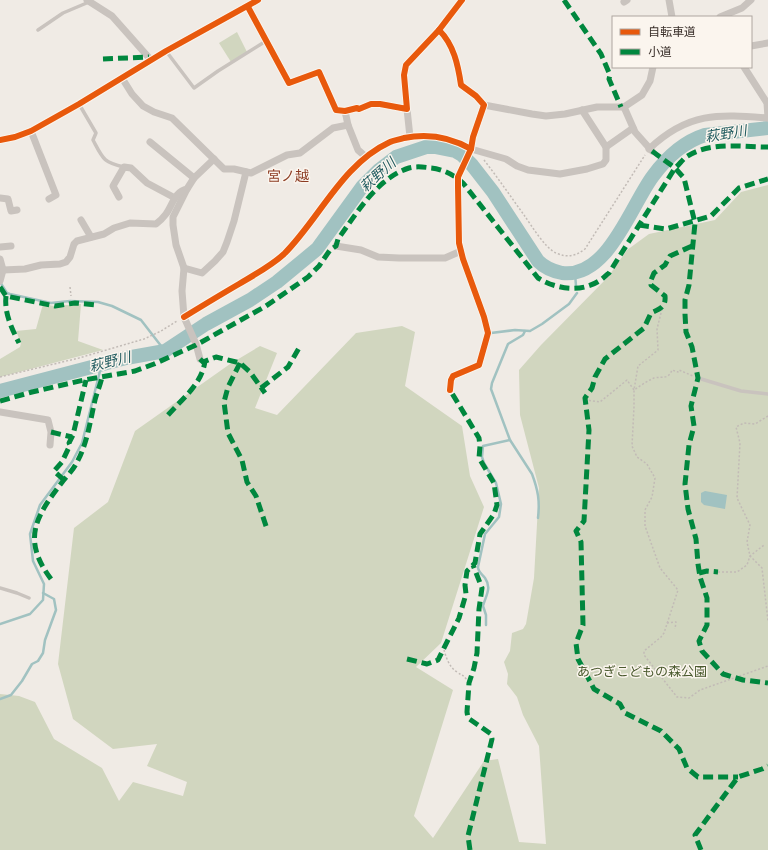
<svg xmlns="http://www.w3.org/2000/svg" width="768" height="850" font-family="'Varela Round','Noto Sans JP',sans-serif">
<rect width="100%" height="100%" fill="#f0ebe5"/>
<g fill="#d1d6bf">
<polygon points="237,32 247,52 231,62 219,43"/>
<polygon points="768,185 768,850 0,850 0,694 19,696 35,702 54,739 102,768 119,801 133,782 183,796 187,782 147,766 157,744 113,749 73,719 58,664 74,528 108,502 135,431 230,364 260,346 277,353 255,408 277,415 356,333 402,326 415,332 405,386 462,426 470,476 484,507 441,643 416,667 453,690 414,816 433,838 484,761 498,759 519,842 546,844 539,746 523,715 517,697 507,684 508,674 504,662 510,651 512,633 523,629 526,624 534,578 539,488 520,415 519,370 541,345 608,277 627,250 649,234 715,220 741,192"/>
<polygon points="43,304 54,306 81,304 78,341 103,350 0,377 0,359 20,347 21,343 16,331 36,329"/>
</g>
<polygon fill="#a1c2c1" points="705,491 727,495 725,509 704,505 701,502 701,493"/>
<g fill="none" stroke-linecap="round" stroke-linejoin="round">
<g stroke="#a1c2c1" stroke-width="2.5">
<polyline points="575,273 576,286"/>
<polyline points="0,282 7,293 10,294 51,303 70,301 98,302 112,306 141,320 165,351"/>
<path d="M525 331 523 335 508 344 492 383 491 389 510 440 532 474C538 490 540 501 538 518"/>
<polyline points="491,333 515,330 530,331 542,324 569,304 577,293"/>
<polyline points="0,624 30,614 43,600 44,584 33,561 30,534 40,505 72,462 82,443 100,371 99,365"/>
<path d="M486 625V615L483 606C486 595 492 588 485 578 482 574 478 572 478 567L485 534 499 517 501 504 496 483 484 463 482 457 483 446 510 440"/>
<polyline points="0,699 11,695 22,681 32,664 38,661 43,653 45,640 56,610 54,599 43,593"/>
</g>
<path stroke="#a1c2c1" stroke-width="14" d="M0 391 126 358 165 351 206 324 250 300 277 282 317 249 362 187 379 170 396 157 426 147H435L455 151 462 155 472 165 493 192 538 261C545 268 552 271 562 273 608 279 631 205 653 176 667 157 683 142 705 135L768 128"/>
<g stroke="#c2bbb6" stroke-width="1.5" stroke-dasharray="2 2" stroke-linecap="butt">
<path d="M417 136C433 135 450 137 464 145"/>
<polyline points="371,153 391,142 404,139"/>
<path d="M484 160C498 178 511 197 524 215 532 226 544 247 556 253 567 258 576 256 585 249L645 155"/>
<polyline points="70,287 71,296"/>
<polyline points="662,309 657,329 658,350 638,366 634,390 634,407 632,446 637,457 647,464 655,478 652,497 645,510 645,526 660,568 678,590 664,633 661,637 644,651 644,655 677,697 689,698 700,690 768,666"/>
<path d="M191 313C228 291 267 272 297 240 319 216 335 183 361 162"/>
<polyline points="0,377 79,358 144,339 161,331 177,321"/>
<path d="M585 400 600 402 627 380 634 390C640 386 647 381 654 378 663 376 668 380 672 370L678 372 679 370 693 376"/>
<polyline points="768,416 755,424 744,423 736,427 740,443 737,498 750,525 747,542 750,556 762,568 768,621"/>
<polyline points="718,572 737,572 747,565 750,556 764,545"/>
<polyline points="667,623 676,622 675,629"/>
<path d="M444 650C446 657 449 667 457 672 464 677 463 674 469 683"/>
</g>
<g stroke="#c9c3be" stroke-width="3.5">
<polyline points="38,30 63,13 89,2"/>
<polyline points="166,51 194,88 218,71 266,41"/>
<path d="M79 104 96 133 93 140C103 159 103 162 124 167"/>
<polyline points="698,378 741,391 768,394"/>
<polyline points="0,588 17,593 29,598"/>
</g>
<g stroke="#c9c3be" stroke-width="7">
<polyline points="87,0 112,16 151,60"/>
<polyline points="669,0 672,17"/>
<polyline points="624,2 627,0"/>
<polyline points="248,7 289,83 319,72 336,110 345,111 357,108 359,109 371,104 380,104 407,109 404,75 406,65 439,30 462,0"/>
<polyline points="720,17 742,8 751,0"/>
<path d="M439 30C454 45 458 65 461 85L476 96 484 105 473 137 471 149 458 177V187L459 243 463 259 484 317 488 333 479 365 453 376 451 380 450 390"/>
<polyline points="751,46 768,43"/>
<polyline points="744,67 767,103 768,118"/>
<polyline points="122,78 132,94 143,106 154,112 172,118 224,169 234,169 251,173 287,155 300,153 333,128 348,125 345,111"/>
<polyline points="484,105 532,114 546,116 565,114 597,107 624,107 642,95 650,81 653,67"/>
<polyline points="624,107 635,132 652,151"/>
<polyline points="407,109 410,137"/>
<polyline points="348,125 358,150 366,157"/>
<polyline points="31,131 56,195 49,199"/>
<polyline points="0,140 15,137 31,131 79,104 166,51 258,0"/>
<polyline points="150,142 194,178"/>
<polyline points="606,147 633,128"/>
<polyline points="471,149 506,159 517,166 528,170 560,174 587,169 603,164 606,160 606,147 582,110"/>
<path d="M649 149C688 112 718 114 768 118"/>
<polyline points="187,189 173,217 173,225 176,245 184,268 182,291 184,317 196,344 200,359"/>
<polyline points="119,197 113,186 124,167 131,168 147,183 175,198"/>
<polyline points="0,198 8,199 11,211 17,210"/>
<polyline points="81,220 91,237"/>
<polyline points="336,246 361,250 378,257 399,258 445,258 461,251"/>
<polyline points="0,247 11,246"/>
<polyline points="0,259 3,270 0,281"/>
<polyline points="184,268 202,273 215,261 223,252 227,242 234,221 246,172"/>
<path d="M3 270 25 269 41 265 60 264 66 262 70 257 74 244 77 241 104 234 114 228 130 223 156 224C160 221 163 218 166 214 172 206 175 191 187 189L194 178 214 159"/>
<polyline points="0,412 48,420 51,432 50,445"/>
</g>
<g stroke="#00873e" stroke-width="5" stroke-dasharray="10 5" stroke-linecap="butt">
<polyline points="564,0 601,54 610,75 609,79 621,107"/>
<polyline points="103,59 149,57"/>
<polyline points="652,151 675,168 684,178 695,223 689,285 685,300 685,314 686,332 692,347 698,378 691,406 694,426 689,445 685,484 688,509 696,539 698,564 700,577 707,598 707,625 699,641 702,651 723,674 743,680 768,683"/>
<polyline points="639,225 666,229 711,216 739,188 768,179"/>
<path d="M692 246 670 256 665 265 654 273 651 280V285L665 296C666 307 660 309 651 313L644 328 605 359 595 377 592 388 585 398 589 430 584 521 576 531 581 542 583 625 576 643 578 659 594 689 620 704 625 713 661 731 679 749 687 768 698 777H738"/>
<polyline points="0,287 6,296 55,306 75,303 97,305"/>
<path d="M6 296C4 313 12 329 19 343"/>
<polyline points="200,359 203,362 216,357 240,363 250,372 265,393"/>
<polyline points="240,363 228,387 224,402 228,433 242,460 247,482 256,496 267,529"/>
<polyline points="261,388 288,367 299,348"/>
<path d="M0 401 32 392 84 380 135 371 154 364 196 345 266 306 308 277 319 266 330 250 336 246 338 239C357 213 377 178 409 168 416 166 424 167 431 168 443 169 454 175 463 183L538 278C556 289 580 293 599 281 603 279 606 275 609 273L675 168C679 165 682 160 686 157 710 141 741 147 768 147"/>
<path d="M168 415C183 398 202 384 205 361"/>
<polyline points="51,432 72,437"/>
<polyline points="64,480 54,471 62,462 70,445 69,443 73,435 86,380"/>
<polyline points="699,573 707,571 718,572"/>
<path d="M51 579C21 539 36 516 63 481 67 476 73 470 76 464 87 445 90 422 95 400 97 392 100 386 102 377"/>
<polyline points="407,659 427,664 438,660 459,618 466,594 465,585 467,571 475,563 480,534 494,514 497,505 494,483 479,458 480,446 479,438 450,390"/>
<polyline points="470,850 468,836 492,739 491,734 468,718 467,712 469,683 474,668 477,653 479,609 482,588 473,565"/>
<polyline points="701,850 695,835 738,777 762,769 768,766"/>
</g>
<defs>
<g id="cycleway">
<polyline points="248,7 289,83 319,72 336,110 345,111 357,108 359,109 371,104 380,104 407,109 404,75 406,65 439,30 462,0"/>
<path d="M439 30C454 45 458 65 461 85L476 96 484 105 473 137 471 149 458 177V187L459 243 463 259 484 317 488 333 479 365 453 376 451 380 450 390"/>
<polyline points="0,140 15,137 31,131 79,104 166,51 258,0"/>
<path d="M184 317C202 306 220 295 239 284 254 275 271 266 284 254 320 218 342 164 390 142 394 140 399 140 404 138 428 133 450 137 471 149"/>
</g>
</defs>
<use href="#cycleway" stroke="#fbf5ee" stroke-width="8"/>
<use href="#cycleway" stroke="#e8590c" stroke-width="6"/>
</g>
<g text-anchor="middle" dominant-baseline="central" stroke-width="3" stroke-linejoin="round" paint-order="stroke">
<g font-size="13" fill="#4a5a2e" stroke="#fbf5ee">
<text x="642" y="672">あつぎこどもの森公園</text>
</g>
<g font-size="14" font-style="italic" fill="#1f5a5e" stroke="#fbf5ee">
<text transform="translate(726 134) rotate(-9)">萩野川</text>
<text transform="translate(378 175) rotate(-42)">萩野川</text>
<text transform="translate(110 362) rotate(-14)">萩野川</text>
</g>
<g font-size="14" fill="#8c3b22" stroke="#fbf5ee">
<text x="288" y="176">宮ノ越</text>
</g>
</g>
<rect x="612" y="16" width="140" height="52" fill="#fbf5ee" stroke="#aea6a0"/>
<rect x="620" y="29" width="20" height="6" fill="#e8590c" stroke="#aea6a0"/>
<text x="648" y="36" font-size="12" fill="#3b302b">自転車道</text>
<rect x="620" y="49" width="20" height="6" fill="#00873e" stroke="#aea6a0"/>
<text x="648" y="56" font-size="12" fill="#3b302b">小道</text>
</svg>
